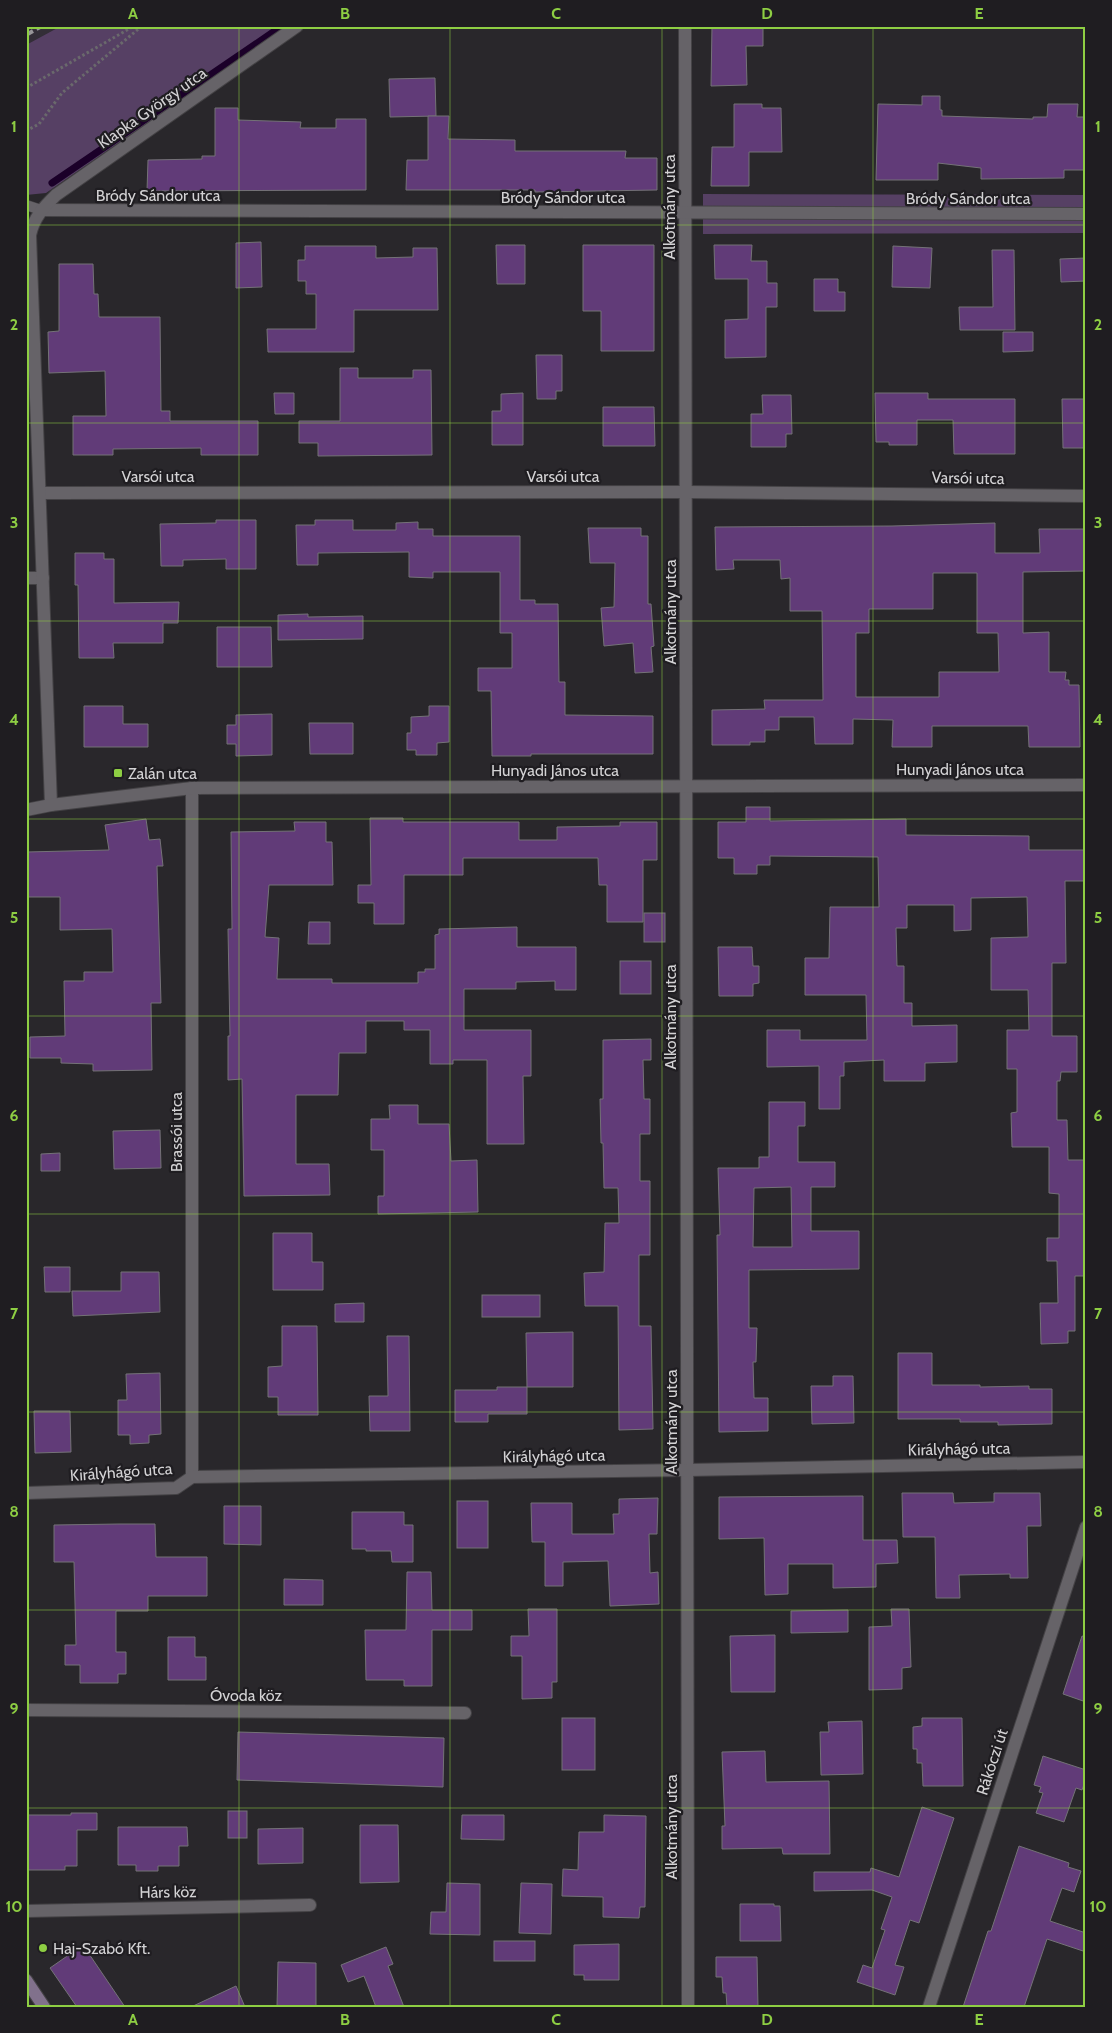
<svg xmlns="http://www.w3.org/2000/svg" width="1112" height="2033" font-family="Cabin,sans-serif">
<rect width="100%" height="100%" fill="#29272b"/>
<polygon fill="#332e37" points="26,26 61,26 26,45"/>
<g fill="#564064">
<polygon points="61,26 288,26 46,193 26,195 26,45"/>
<polygon points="703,194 1086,195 1086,233 703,234"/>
</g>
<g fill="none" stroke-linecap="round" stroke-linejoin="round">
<polyline stroke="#1b0029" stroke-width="7" points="52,183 282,26"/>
</g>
<g fill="#613b78" stroke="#747277" fill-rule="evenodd">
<polygon points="712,26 763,26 763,46 746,46 747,85 711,86"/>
<polygon points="435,78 436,116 390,117 389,79"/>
<polygon points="922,96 940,96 940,110 942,110 942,116 1033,119 1033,117 1047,117 1048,104 1078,104 1077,117 1084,117 1084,170 1064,170 1064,178 981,179 981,168 938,163 938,180 876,180 878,104 922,105"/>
<polygon points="734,104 762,104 762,108 781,108 782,152 749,152 749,186 711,186 712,147 734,147"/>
<polygon points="215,108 238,108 238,120 301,122 300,128 336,128 336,119 366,119 366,190 147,191 148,160 202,159 202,156 215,156"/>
<polygon points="428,116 449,116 448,139 515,140 515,151 626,151 625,158 657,158 657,190 535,192 535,190 406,190 407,160 428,160"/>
<polygon points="261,242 262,287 236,288 236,243"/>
<polygon points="496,245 525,245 525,284 497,284"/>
<polygon points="583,245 654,245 654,351 601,351 601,311 583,311"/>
<polygon points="714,245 752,245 751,261 767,261 767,283 777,283 777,307 766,307 766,357 725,358 725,320 748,319 748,279 715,279"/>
<polygon points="305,246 376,246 376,258 413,257 413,248 437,248 438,310 354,310 354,352 268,352 267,329 316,329 316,294 306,294 306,281 298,281 298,260 305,260"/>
<polygon points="893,246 932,248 930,288 892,287"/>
<polygon points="992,250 1014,250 1015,330 960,330 959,307 993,307"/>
<polygon points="1086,258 1086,281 1061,282 1060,259"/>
<polygon points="59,264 93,264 94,294 98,294 99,317 160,317 161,411 170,411 170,421 258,421 258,455 201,455 201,448 113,449 113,455 73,455 73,416 106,416 105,371 49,373 48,332 59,331"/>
<polygon points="814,279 838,279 838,292 845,292 845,311 814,311"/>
<polygon points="1003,332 1033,332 1033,351 1003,352"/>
<polygon points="536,355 562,355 562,391 556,391 556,399 537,399"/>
<polygon points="340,368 358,368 358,378 413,378 413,370 431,370 432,455 318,456 318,443 299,443 299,421 340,421"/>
<polygon points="274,393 294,393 294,414 275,414"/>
<polygon points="523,393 523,445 492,445 492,411 501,411 501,394"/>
<polygon points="875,393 928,393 928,399 1015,399 1015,454 954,454 953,420 917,420 917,445 889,445 889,442 876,442"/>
<polygon points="762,395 791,395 792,434 786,434 786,447 751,447 751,414 763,414"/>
<polygon points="1062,399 1086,399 1086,448 1063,448"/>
<polygon points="603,407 654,407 655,446 603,446"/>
<polygon points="216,520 256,520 256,569 226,569 226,559 183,560 183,566 161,566 160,524 216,523"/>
<polygon points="315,520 353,520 353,530 396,530 396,523 418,522 418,529 433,529 433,536 520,536 520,600 535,600 535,604 558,604 559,682 565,682 565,715 653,716 653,754 531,754 531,756 492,756 491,691 478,691 478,668 512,668 512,633 500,633 500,572 433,572 433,578 409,577 409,552 318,553 318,565 297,565 296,525 315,525"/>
<path d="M995 523V553H1040L1039 529H1086V571L1023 572V633L1049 632V672H1066L1065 680H1069V685H1079L1080 747H1029L1028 726H932V747H892L893 720 853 719V744H815L814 717H779V730H765V742H750V745H712V710L765 709 764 700H823L822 611H790V578L781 579 780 560H733L734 569 716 570 715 527 892 526ZM933 573H977V633H998L999 672H939V697H856V633H869V609H933Z"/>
<polygon points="588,528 641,528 641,536 648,536 648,604 651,604 654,646 651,647 653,672 635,673 633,643 604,646 601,608 614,607 615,563 590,563"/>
<polygon points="75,553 104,553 104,559 114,559 114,603 179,602 178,623 163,623 163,643 113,643 114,658 79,658 78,585 75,585"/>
<polygon points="308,614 308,617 363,616 363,639 278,640 278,615"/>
<polygon points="217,627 271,627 272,667 217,667"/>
<polygon points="84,706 123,706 123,724 148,724 148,747 84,747"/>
<polygon points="429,706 449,706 449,742 437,743 437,755 416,755 416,750 407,750 407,733 411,733 411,717 429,716"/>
<polygon points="272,714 272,755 236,756 236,744 227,744 227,725 236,725 236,715"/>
<polygon points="309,723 353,723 353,754 310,754"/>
<polygon points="746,807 770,807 770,821 906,819 906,835 1029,836 1029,850 1086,850 1086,881 1065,881 1066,963 1052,963 1052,1036 1077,1036 1077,1072 1061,1072 1060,1081 1057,1081 1057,1120 1067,1120 1068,1160 1086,1160 1086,1276 1075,1276 1075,1331 1068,1331 1068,1343 1041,1344 1040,1303 1058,1303 1057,1261 1047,1261 1047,1238 1059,1238 1059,1194 1049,1193 1049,1147 1012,1147 1011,1113 1017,1112 1017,1069 1007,1069 1007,1030 1029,1030 1028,990 991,990 991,938 1028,937 1027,897 971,898 971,930 954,931 954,905 907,905 907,928 896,928 897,966 904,966 904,1003 912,1003 912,1026 957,1025 957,1062 925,1063 925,1081 884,1081 884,1060 844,1062 844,1076 840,1076 840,1109 819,1109 819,1066 767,1067 767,1030 800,1030 800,1040 867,1040 866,995 805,995 805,958 829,958 830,907 879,907 878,857 770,856 770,865 757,865 757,874 734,874 734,858 718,858 718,822 746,822"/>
<polygon points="370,818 403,818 403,822 519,822 519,840 557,840 557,827 620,826 620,822 657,822 657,860 643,860 643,922 607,922 607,885 599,885 598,858 463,858 463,875 404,875 404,924 374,924 374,903 358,903 358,885 371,885"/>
<polygon points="146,819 149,840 160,839 163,866 157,866 161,1003 151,1003 152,1070 93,1071 93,1064 61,1063 61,1058 30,1058 30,1037 65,1036 64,981 84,981 84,972 113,972 112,929 60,930 60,897 26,897 26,852 109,850 105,825"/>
<polygon points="294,822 326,822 326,842 332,842 333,885 269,885 265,937 279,938 277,979 332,979 332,983 418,983 418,972 425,972 425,969 435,969 435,935 439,934 439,929 517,927 517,947 576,947 576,990 555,990 555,981 516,982 516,989 464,989 464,1030 531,1030 531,1076 523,1076 524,1144 487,1144 487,1060 453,1060 453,1064 430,1064 430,1030 404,1030 404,1021 366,1021 366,1053 339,1053 338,1095 296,1095 296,1164 329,1164 330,1195 244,1196 242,1079 228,1080 228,1036 230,1036 228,929 232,929 231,832 295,831"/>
<rect x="644" y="913" width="21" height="29"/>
<polygon points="309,922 330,922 330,944 308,944"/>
<polygon points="718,947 752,947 753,966 759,966 759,983 753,984 753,996 719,996"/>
<rect x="620" y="961" width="31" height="33"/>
<polygon points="651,1039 651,1060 643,1060 644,1099 650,1099 650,1134 640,1134 640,1181 650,1181 650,1255 639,1255 639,1326 651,1326 653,1429 619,1430 618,1306 585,1306 584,1273 604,1272 605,1223 619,1223 618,1188 604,1188 603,1143 601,1143 600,1099 603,1099 603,1040"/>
<path d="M769 1102H805V1126H798V1162H835V1187H811V1231H859V1269L749 1270V1328H757L756 1362H753L754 1398H768V1431L719 1432 717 1235H720L718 1168H759V1157H769ZM791 1187 792 1247H753L754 1188Z"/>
<polygon points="389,1105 418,1105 418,1124 449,1124 451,1161 477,1160 478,1212 378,1214 378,1196 384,1196 384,1150 371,1150 371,1119 390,1119"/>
<polygon points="160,1130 161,1168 114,1169 113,1131"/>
<polygon points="60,1153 60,1171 41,1171 41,1154"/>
<polygon points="273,1233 312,1233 312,1262 323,1262 323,1290 273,1290"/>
<polygon points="44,1267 70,1267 70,1292 45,1292"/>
<polygon points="121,1272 159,1272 160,1312 73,1316 72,1291 121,1291"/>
<rect x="482" y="1295" width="58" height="22"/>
<polygon points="364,1303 364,1322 335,1322 335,1304"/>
<polygon points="282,1326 317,1326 318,1415 278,1415 278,1397 268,1397 268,1367 282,1366"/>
<polygon points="573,1332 573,1387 527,1387 526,1333"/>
<polygon points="387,1336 409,1336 410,1431 370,1431 369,1396 388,1396"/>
<polygon points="898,1353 932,1353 932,1385 980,1385 980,1387 1029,1386 1029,1389 1052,1389 1052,1424 998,1425 998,1422 960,1422 960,1419 898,1419"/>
<polygon points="160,1373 161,1434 149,1435 149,1443 130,1444 130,1435 118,1435 118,1400 127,1400 126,1374"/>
<polygon points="833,1376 853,1376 854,1423 812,1424 811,1386 833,1386"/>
<polygon points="497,1387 527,1387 527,1414 488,1414 488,1422 455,1422 455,1390 497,1390"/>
<polygon points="34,1411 70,1411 71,1452 35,1453"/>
<polygon points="902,1493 953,1493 954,1503 994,1502 994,1493 1040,1493 1041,1526 1027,1526 1028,1578 1010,1578 1010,1574 959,1575 960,1598 936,1598 935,1537 903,1537"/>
<polygon points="863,1496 863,1540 897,1540 898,1563 876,1564 876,1587 833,1588 833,1564 788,1564 788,1594 765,1595 764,1538 719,1539 719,1497"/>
<polygon points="658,1498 657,1534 649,1534 650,1573 658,1572 659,1604 610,1606 608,1561 563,1562 563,1586 545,1586 545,1542 532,1542 531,1503 572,1503 572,1534 614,1534 613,1514 619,1514 619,1499"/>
<rect x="457" y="1501" width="31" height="47"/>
<polygon points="224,1506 261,1506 261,1545 224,1544"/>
<polygon points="352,1512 404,1512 404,1525 413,1525 413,1562 392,1562 391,1551 366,1551 366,1549 352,1549"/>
<polygon points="119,1524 155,1524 156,1557 207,1557 207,1596 148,1596 148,1611 116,1611 116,1652 126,1652 126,1674 118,1674 118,1683 80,1683 80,1665 65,1665 65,1645 76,1645 74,1562 54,1562 54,1525"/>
<polygon points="407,1572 431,1572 432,1610 472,1610 472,1630 432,1630 432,1686 404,1686 404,1680 366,1680 365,1630 406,1630"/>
<polygon points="284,1579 323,1580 323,1605 284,1605"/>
<polygon points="528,1609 557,1609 557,1682 552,1682 552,1698 522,1699 522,1656 511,1656 511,1636 529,1636"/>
<polygon points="891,1609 909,1609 911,1667 902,1668 902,1689 869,1690 869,1627 892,1626"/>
<polygon points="848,1610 848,1632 791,1633 791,1611"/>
<polygon points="775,1635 775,1692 731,1692 730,1636"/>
<polygon points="1082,1636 1086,1637 1086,1702 1063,1694"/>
<polygon points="168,1637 195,1637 195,1657 206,1657 206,1680 168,1680"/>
<rect x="562" y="1718" width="33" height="52"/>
<polygon points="922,1718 962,1718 963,1786 923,1786 922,1763 917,1763 917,1749 913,1749 913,1727 922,1726"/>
<polygon points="862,1721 863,1774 821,1775 820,1732 829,1732 828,1722"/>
<polygon points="238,1732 444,1738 443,1787 237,1780"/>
<polygon points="765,1751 766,1782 829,1781 830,1854 783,1854 782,1848 722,1849 722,1826 725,1826 722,1752"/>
<polygon points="1043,1756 1086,1770 1086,1779 1082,1790 1076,1788 1064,1822 1036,1813 1043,1793 1039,1792 1041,1787 1034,1785"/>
<polygon points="922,1807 954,1818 919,1923 910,1920 895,1965 904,1967 895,1995 857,1982 863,1965 872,1968 885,1930 881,1929 892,1897 872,1890 814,1891 814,1872 870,1872 871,1868 899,1877"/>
<rect x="228" y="1811" width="19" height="27"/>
<polygon points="71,1813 97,1813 97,1830 77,1830 77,1866 65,1866 65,1870 26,1870 26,1815 71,1815"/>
<polygon points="462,1815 504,1815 504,1840 461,1839"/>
<polygon points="604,1815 646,1816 645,1907 640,1907 639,1918 603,1917 603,1897 562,1896 563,1869 578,1870 579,1832 604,1832"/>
<polygon points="360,1825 398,1825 399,1882 360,1883"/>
<polygon points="118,1827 187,1827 188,1846 179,1846 179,1866 158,1866 158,1871 136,1871 136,1865 118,1865"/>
<polygon points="303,1828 303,1863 258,1864 258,1829"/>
<polygon points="1019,1846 1069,1863 1068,1867 1081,1871 1074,1892 1062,1888 1050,1921 1086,1933 1086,1952 1047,1939 1024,2007 963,2007 988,1931 991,1931"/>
<polygon points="447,1883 480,1884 480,1935 430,1934 431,1912 446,1912"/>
<polygon points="521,1883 552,1884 551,1934 519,1933"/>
<polygon points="740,1904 774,1904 774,1906 780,1906 781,1941 740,1941"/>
<rect x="494" y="1941" width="41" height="20"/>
<polygon points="619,1944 619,1980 584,1980 584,1975 574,1975 574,1945"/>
<polygon points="83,1945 125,2007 77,2007 50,1968"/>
<polygon points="386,1947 393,1964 388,1966 404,2007 376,2007 364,1976 348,1982 341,1965"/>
<polygon points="716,1957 757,1957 758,2007 727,2007 726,1993 723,1993 722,1977 716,1977"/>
<polygon points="278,1962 316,1963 316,2007 277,2007"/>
<polygon points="236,1986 245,2007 191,2007"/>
</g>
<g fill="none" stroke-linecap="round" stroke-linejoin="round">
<defs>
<polyline id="lane" points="26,205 41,210"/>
<g id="street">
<polyline points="685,26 688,2007"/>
<polyline points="41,210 1086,214"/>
<polyline points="40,493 686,492 1086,496"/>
<polyline points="26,578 43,578"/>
<polyline points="192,788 192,1477"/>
<path d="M51 805 30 235C34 217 44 207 56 195L297 26"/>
<polyline points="26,810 51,805 192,788 1086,785"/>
<polyline points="26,1493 176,1488 192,1477 687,1470 1086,1462"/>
<polyline points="26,1710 465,1713"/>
<polyline points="26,1911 310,1905"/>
<polyline points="929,2007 1086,1527"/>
</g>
<polyline id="secondary" points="26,1980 44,2007"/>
</defs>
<use href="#lane" stroke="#444245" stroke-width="11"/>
<use href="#street" stroke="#444245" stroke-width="14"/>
<use href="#secondary" stroke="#444245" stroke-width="14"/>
<g stroke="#6a696c" stroke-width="3" stroke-dasharray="2.5 2.5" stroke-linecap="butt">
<polyline points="26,88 134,26"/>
<polyline points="26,131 39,124 62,93 142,26"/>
</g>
<use href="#lane" stroke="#666368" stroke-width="10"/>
<use href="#street" stroke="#666368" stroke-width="12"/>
<use href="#secondary" stroke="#81718c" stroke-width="12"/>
<polyline stroke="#989699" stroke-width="4" stroke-dasharray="8 4" stroke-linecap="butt" points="26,35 42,26"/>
</g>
<path fill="none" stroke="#8ece43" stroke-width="1" stroke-opacity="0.55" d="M239 26V2007M450 26V2007M662 26V2007M873 26V2007M26 225H1086M26 423H1086M26 621H1086M26 819H1086M26 1016H1086M26 1214H1086M26 1412H1086M26 1610H1086M26 1808H1086"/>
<g fill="#8ece43" stroke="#1f1d21" stroke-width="2">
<rect x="113" y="768" width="10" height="10" rx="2.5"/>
<circle cx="43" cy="1948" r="5"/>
</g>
<g text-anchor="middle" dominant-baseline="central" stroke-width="4.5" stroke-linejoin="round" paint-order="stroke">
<g font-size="16" fill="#d3d2d4" stroke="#1f1d21">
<text transform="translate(152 108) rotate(-35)">Klapka György utca</text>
<text x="158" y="195">Bródy Sándor utca</text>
<text x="563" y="197">Bródy Sándor utca</text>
<text x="968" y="198">Bródy Sándor utca</text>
<text transform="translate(669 207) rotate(-90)">Alkotmány utca</text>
<text x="158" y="476">Varsói utca</text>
<text x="563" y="476">Varsói utca</text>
<text transform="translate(968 478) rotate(1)">Varsói utca</text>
<text transform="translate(670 612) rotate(-90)">Alkotmány utca</text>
<text x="960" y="769">Hunyadi János utca</text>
<text x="555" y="770">Hunyadi János utca</text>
<text transform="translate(670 1017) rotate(-90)">Alkotmány utca</text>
<text transform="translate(176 1132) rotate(-90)">Brassói utca</text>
<text transform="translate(671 1422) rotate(-90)">Alkotmány utca</text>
<text transform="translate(959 1449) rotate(-1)">Királyhágó utca</text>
<text transform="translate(554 1456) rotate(-1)">Királyhágó utca</text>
<text transform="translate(121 1472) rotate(-4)">Királyhágó utca</text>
<text x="246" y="1695">Óvoda köz</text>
<text transform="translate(992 1762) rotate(-72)">Rákóczi út</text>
<text transform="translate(671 1827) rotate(-90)">Alkotmány utca</text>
<text transform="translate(168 1892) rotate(-1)">Hárs köz</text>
</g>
<g font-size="16" fill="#d3d2d4" stroke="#1f1d21" text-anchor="start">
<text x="128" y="773">Zalán utca</text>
<text x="53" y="1948">Haj-Szabó Kft.</text>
</g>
</g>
<rect width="1112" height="2033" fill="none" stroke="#1f1d21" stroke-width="55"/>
<rect x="28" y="28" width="1056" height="1978" fill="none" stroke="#8ece43" stroke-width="2"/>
<g font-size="16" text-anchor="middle" font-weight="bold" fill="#8ece43">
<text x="133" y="19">A</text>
<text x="345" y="19">B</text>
<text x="556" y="19">C</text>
<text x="767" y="19">D</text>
<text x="979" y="19">E</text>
<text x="14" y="132">1</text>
<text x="1098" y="132">1</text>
<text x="14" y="330">2</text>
<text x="1098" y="330">2</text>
<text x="14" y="528">3</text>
<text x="1098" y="528">3</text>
<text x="14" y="725">4</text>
<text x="1098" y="725">4</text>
<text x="14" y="923">5</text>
<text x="1098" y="923">5</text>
<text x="14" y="1121">6</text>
<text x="1098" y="1121">6</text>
<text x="14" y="1319">7</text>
<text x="1098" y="1319">7</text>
<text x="14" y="1517">8</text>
<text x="1098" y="1517">8</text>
<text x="14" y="1714">9</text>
<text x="1098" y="1714">9</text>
<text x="14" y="1912">10</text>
<text x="1098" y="1912">10</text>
<text x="133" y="2025">A</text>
<text x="345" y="2025">B</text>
<text x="556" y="2025">C</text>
<text x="767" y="2025">D</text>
<text x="979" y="2025">E</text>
</g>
</svg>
